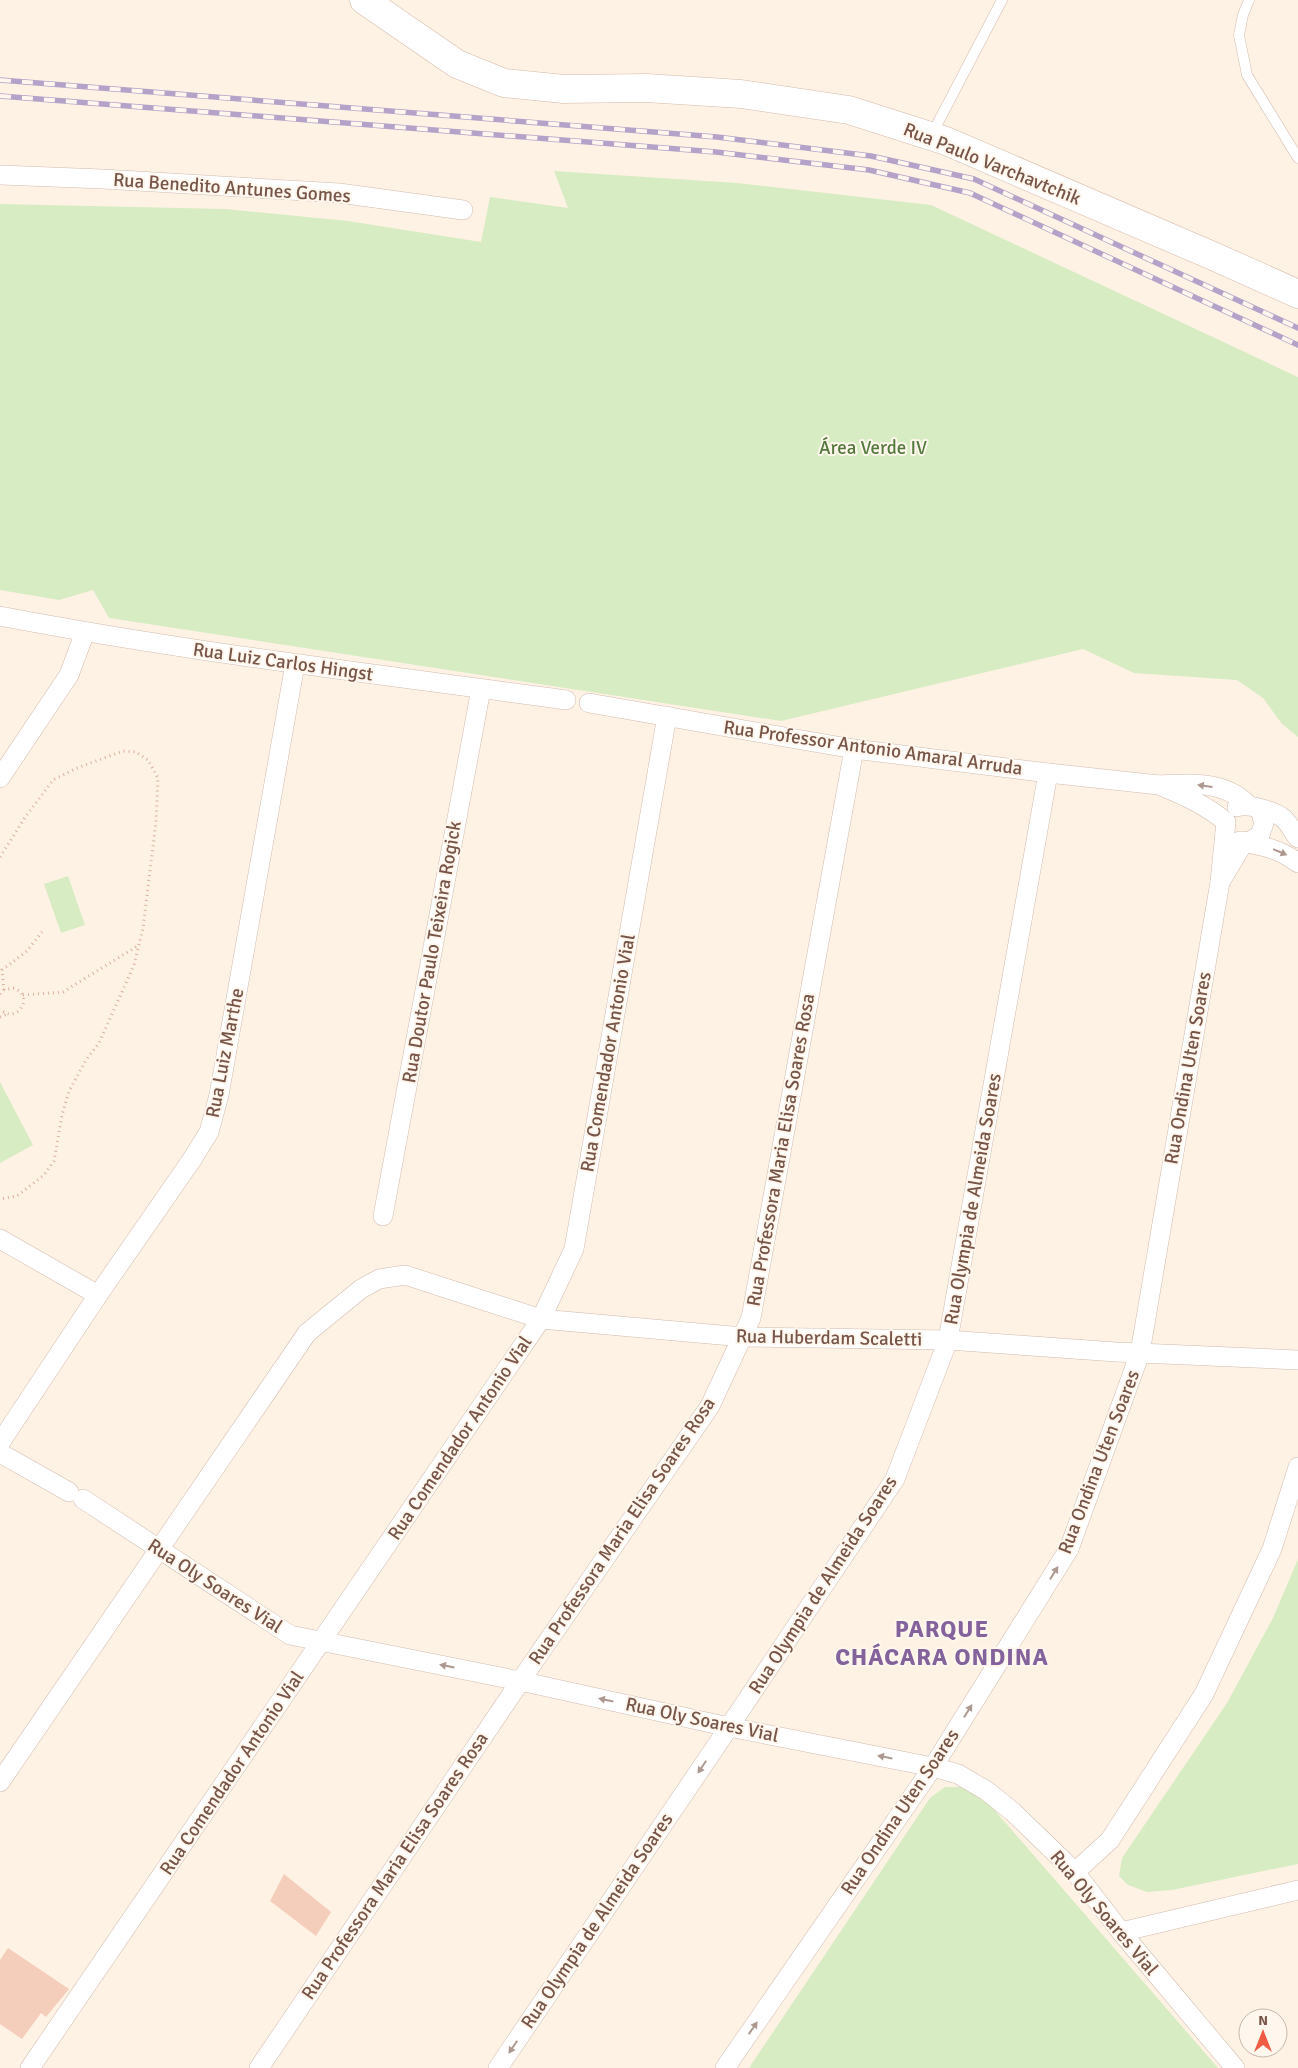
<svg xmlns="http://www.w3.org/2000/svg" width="1298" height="2068" font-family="Signika,sans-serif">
<rect width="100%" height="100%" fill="#fef2e5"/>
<g fill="#d7ecc2">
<polygon points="554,171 737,183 931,205 1298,377 1298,737 1282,724 1263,698 1237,680 1134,673 1083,649 781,721 109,618 93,590 59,600 0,590 0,204 225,209 348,221 481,242 490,197 568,208"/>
<polygon points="68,876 85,925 61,933 44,884"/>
<polygon points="0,1082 33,1145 0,1163"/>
<polygon points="1298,1559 1298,1864 1172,1890 1147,1892 1128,1885 1119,1876 1122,1858 1227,1703 1273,1618"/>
<polygon points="945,1787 962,1787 991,1806 1218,2068 749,2068 930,1798"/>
</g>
<g fill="#f5cdbb">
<polygon points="284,1874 331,1912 316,1936 270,1901"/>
<polygon points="8,1948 69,1989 46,2017 41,2013 22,2039 0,2024 0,1960"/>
</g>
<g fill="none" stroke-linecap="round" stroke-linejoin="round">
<defs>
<g id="lane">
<polyline points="1249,0 1243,15 1239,35 1247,75 1298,158"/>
<polyline points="932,134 1002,0"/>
</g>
<g id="street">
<polyline points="0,175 103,179 339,193 463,210"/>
<path d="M0 616C188 652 377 674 566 700"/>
<polyline points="589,703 854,749 1048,773 1159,785"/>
<polyline points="0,778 69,675 85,632"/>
<path d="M1248 805C1226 781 1189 783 1159 785 1183 795 1206 805 1226 822L1220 882 1244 842C1263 846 1282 850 1298 863"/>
<path d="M1237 807C1247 803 1274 811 1283 818 1289 823 1293 832 1298 838"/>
<polyline points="1240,841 1249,842 1260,835 1264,823 1260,810"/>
<polyline points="383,1216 481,689"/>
<polyline points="0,1239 98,1295"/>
<polyline points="0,1443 98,1295 193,1158 209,1132 219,1095 295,664"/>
<polyline points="0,1453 69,1492"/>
<polyline points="83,1499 290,1635 520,1681 729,1727 933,1767 958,1774 987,1791 1013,1812 1075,1872 1121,1932 1235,2068"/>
<polyline points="0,1782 307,1333 361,1289 379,1279 405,1275 541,1319 743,1337 948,1340 1116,1352 1298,1360"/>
<polyline points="1075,1872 1110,1840 1204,1694 1272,1549 1298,1467"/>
<polyline points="1121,1932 1298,1890"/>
<polyline points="30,2068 541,1319 574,1249 667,716"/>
<polyline points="259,2068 530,1667 710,1406 751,1318 854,749"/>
<polyline points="498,2068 729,1727 895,1479 948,1340 1048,773"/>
<polyline points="725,2068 933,1767 1069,1549 1140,1353 1220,882"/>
</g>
<polyline id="secondary" points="364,0 457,64 504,83 564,89 646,88 741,94 849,110 946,141 1213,256 1298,294"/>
</defs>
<use href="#lane" stroke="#d2baad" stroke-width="11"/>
<use href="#street" stroke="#d2baad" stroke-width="20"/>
<use href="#secondary" stroke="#d5baaa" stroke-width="29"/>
<g stroke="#dab09d" stroke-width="3" stroke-dasharray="1 4" stroke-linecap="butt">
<polyline points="0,857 26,816 53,780 77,768 123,751 136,752 148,760 158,778 156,822 143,928 134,965 99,1043 86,1060 69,1091 62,1115 54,1161 44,1175 17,1196 0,1199"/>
<polyline points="4,990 2,970 27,951 42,932"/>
<path d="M0 994 4 990 13 988C36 995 17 1026 0 1009"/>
<polyline points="23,995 63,992 139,945"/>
<polyline points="0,1017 7,1014"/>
</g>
<use href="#lane" stroke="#fff" stroke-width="10"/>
<use href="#street" stroke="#fff" stroke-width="19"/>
<use href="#secondary" stroke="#fff" stroke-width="28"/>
<defs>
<g id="rail">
<polyline points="0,80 717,137 871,156 974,179 1298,328"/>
<polyline points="0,96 716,152 869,170 970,193 1298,345"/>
</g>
</defs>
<use href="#rail" stroke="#b4a2c8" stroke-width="5.5"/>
<use href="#rail" stroke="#fff6ed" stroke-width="4" stroke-dasharray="11" stroke-linecap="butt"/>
</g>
<defs><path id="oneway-solid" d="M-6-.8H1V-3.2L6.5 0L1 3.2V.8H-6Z" transform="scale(1.25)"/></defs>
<g fill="#ae9991">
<use href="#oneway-solid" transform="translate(1205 786) rotate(-172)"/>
<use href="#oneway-solid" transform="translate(1280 852) rotate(23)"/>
<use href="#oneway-solid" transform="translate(1054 1573) rotate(-58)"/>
<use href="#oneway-solid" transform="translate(447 1666) rotate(-169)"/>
<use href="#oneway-solid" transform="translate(606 1700) rotate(-168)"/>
<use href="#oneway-solid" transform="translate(968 1711) rotate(-58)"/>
<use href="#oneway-solid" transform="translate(885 1757) rotate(-169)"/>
<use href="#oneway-solid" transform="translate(702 1767) rotate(124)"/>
<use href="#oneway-solid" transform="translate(753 2028) rotate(-55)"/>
<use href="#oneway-solid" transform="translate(513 2047) rotate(124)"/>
</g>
<g text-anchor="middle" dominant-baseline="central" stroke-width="4" stroke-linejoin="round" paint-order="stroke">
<g font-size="19" fill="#785548" stroke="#fff6ed">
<text transform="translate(992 164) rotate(22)">Rua Paulo Varchavtchik</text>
<text transform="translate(232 188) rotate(4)">Rua Benedito Antunes Gomes</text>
<text transform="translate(283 662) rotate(8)">Rua Luiz Carlos Hingst</text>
<text transform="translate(873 748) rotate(8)">Rua Professor Antonio Amaral Arruda</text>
<text transform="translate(432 952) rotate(-80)">Rua Doutor Paulo Teixeira Rogick</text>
<text transform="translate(225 1053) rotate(-79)">Rua Luiz Marthe</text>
<text transform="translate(608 1053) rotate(-80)">Rua Comendador Antonio Vial</text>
<text transform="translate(1188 1068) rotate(-80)">Rua Ondina Uten Soares</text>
<text transform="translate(781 1150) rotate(-80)">Rua Professora Maria Elisa Soares Rosa</text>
<text transform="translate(973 1199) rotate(-80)">Rua Olympia de Almeida Soares</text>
<text transform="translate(829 1338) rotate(1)">Rua Huberdam Scaletti</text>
<text transform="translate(460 1438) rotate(-56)">Rua Comendador Antonio Vial</text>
<text transform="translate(1099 1462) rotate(-69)">Rua Ondina Uten Soares</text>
<text transform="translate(622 1531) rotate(-56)">Rua Professora Maria Elisa Soares Rosa</text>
<text transform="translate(823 1585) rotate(-57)">Rua Olympia de Almeida Soares</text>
<text transform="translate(215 1586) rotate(33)">Rua Oly Soares Vial</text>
<text transform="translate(702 1720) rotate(12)">Rua Oly Soares Vial</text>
<text transform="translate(232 1773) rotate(-56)">Rua Comendador Antonio Vial</text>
<text transform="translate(900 1812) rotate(-56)">Rua Ondina Uten Soares</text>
<text transform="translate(395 1866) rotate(-56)">Rua Professora Maria Elisa Soares Rosa</text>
<text transform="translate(1104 1913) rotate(50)">Rua Oly Soares Vial</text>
<text transform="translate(597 1921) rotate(-56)">Rua Olympia de Almeida Soares</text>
</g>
<g font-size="19" fill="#53793c" stroke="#fff6ed">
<text x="873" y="448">Área Verde IV</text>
</g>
<g font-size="24" font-weight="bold" letter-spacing="1" fill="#84639c" stroke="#fff6ed">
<text x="942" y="1629">PARQUE<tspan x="942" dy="28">CHÁCARA ONDINA</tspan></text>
</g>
</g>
<g transform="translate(1263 2033)"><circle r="24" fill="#fff6ed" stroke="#c9b6ab"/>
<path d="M0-4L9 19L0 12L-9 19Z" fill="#ef5b43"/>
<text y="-8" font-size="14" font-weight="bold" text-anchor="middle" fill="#785548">N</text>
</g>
</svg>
